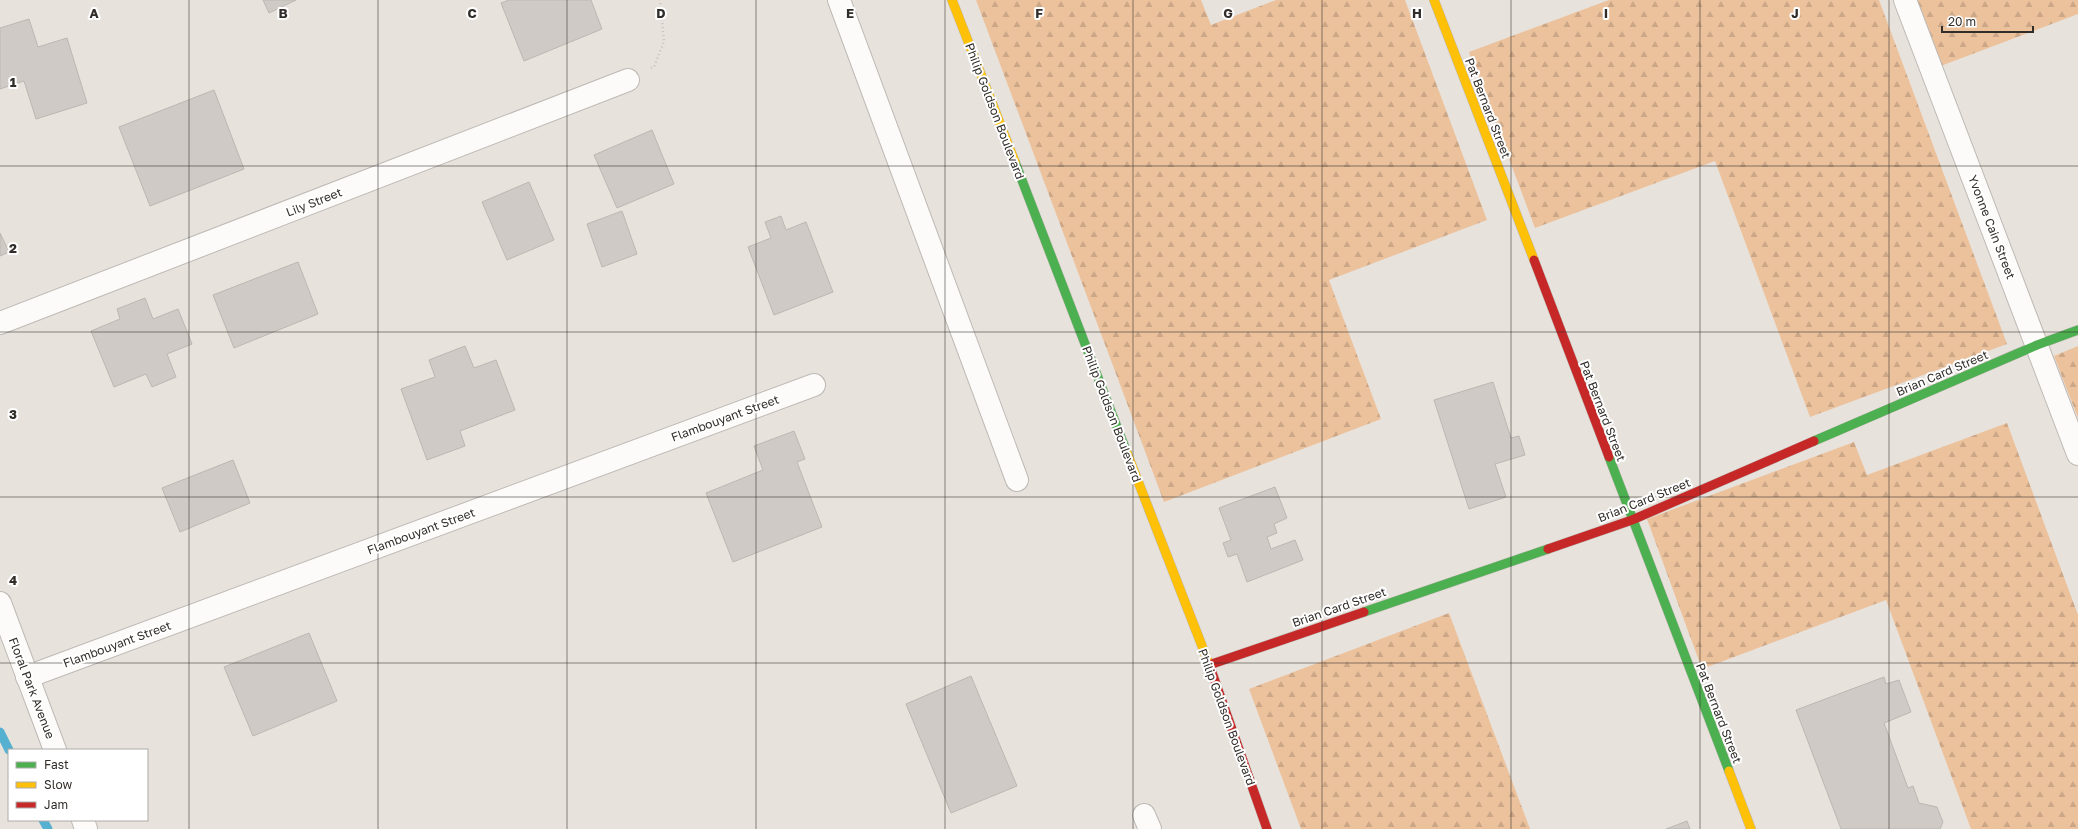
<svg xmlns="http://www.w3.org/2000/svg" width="2078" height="829" font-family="'Golos Text',sans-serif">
<defs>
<pattern id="forest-firs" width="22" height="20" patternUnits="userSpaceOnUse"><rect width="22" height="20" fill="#ecc29d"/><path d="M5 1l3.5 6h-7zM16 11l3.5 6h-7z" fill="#cba787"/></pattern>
</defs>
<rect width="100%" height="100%" fill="#e8e2dc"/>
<g fill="url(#forest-firs)">
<polygon points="976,0 1201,0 1211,25 1276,0 1405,0 1487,220 1329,280 1381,419 1164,502"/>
<polygon points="1609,0 1879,0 2007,344 1810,417 1715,161 1535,228 1469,52"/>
<polygon points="1913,0 2078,0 2078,14 1938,67"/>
<polygon points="2078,346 2078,418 2054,356"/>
<polygon points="2007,423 2078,615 2078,829 1971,829 1886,600 1702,669 1647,519 1854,442 1867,475"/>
<polygon points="1449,613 1530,829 1301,829 1249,689"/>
</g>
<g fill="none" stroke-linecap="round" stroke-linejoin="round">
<g stroke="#56b1d1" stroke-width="9">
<polyline points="0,732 9,750"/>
<polyline points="43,820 48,829"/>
</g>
</g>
<g fill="#cfcac5" stroke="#bbb7b2">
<polygon points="263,0 296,0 269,13"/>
<polygon points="509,0 591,0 602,29 524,61 501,3"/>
<polygon points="29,19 38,47 67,38 87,103 36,119 24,81 0,89 0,28"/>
<polygon points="214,90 244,169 150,206 119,127"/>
<polygon points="652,130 674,184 617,208 594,155"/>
<polygon points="529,182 554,240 507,260 482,202"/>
<polygon points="622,211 637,254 602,267 587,224"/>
<polygon points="781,216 786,230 806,222 833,292 774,315 748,247 771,238 765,222"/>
<polygon points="0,233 9,252 0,256"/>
<polygon points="298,262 318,314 234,348 213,295"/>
<polygon points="145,298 153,319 178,309 192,344 167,354 176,377 152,387 146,374 114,387 91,331 120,319 117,309"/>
<polygon points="465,346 474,368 496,360 515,410 460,431 465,446 427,460 401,389 435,377 429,360"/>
<polygon points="1493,382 1511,438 1519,436 1525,455 1495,464 1506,497 1469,509 1434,400"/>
<polygon points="794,431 805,459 797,462 822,527 733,562 706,493 763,470 754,446"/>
<polygon points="233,460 250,503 180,532 162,488"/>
<polygon points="1275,487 1287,518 1274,524 1277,533 1267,537 1271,549 1295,540 1303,560 1247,582 1237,554 1228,557 1223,543 1231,540 1219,508"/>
<polygon points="309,633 337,701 253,736 224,667"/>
<polygon points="971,676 1017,786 951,813 906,704"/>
<polygon points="1884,677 1886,684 1899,680 1911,712 1884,723 1908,788 1913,786 1919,803 1937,807 1943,822 1940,829 1841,829 1796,710"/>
<polygon points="1687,821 1690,829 1666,829"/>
</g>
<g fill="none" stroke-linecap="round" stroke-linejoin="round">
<defs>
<g id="street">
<polyline points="839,0 1017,480"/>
<polyline points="1905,0 2078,454"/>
<polyline points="0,323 628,80"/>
<polyline points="0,603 55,750"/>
<polyline points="27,677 814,385"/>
<polyline points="1144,815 1150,829"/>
<polyline points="83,820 86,829"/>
</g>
<g id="fast">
<polyline points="1015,162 1127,453"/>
<polyline points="1814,441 2037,345 2078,330"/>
<polyline points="1609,457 1729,771"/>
<polyline points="1364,612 1548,549"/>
</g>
<g id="slow">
<polyline points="952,0 1015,162"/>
<polyline points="1434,0 1534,260"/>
<polyline points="1127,453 1209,664"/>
<polyline points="1729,771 1751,829"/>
</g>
<g id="jam">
<polyline points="1534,260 1609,457"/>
<polyline points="1548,549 1632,520 1814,441"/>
<polyline points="1209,664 1267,829"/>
<polyline points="1209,665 1364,612"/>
</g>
</defs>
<use href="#street" stroke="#beb9b4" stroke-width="24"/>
<use href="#fast" stroke="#beb9b4" stroke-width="10"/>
<use href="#slow" stroke="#beb9b4" stroke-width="10"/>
<use href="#jam" stroke="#beb9b4" stroke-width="10"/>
<polyline stroke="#c6c3c1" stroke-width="2.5" stroke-dasharray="1 3" stroke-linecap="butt" points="651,68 654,67 664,41 660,0"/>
<use href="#street" stroke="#fcfbfa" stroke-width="22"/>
<use href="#fast" stroke="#4caf50" stroke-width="9"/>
<use href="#slow" stroke="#ffc107" stroke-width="9"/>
<use href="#jam" stroke="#c62828" stroke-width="9"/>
</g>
<path fill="none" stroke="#312d29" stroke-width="1" stroke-opacity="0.55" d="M189 0V829M378 0V829M567 0V829M756 0V829M945 0V829M1133 0V829M1322 0V829M1511 0V829M1700 0V829M1889 0V829M0 166H2078M0 332H2078M0 497H2078M0 663H2078"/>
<g text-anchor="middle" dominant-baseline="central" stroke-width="4" stroke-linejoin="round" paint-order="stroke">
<g font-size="12" fill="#312d29" stroke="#fff">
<text transform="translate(1488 108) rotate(69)">Pat Bernard Street</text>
<text transform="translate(995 111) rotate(69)">Philip Goldson Boulevard</text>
<text transform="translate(314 202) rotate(-21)">Lily Street</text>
<text transform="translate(1992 227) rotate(69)">Yvonne Cain Street</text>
<text transform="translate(1942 373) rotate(-23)">Brian Card Street</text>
<text transform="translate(1603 411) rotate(69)">Pat Bernard Street</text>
<text transform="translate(1112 414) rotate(69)">Philip Goldson Boulevard</text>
<text transform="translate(725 418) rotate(-20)">Flambouyant Street</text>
<text transform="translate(1644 500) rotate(-22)">Brian Card Street</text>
<text transform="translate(421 531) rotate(-20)">Flambouyant Street</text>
<text transform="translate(1339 607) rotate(-19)">Brian Card Street</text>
<text transform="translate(117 644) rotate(-20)">Flambouyant Street</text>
<text transform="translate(32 688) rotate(69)">Floral Park Avenue</text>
<text transform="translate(1719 713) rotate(69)">Pat Bernard Street</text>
<text transform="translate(1227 717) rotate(70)">Philip Goldson Boulevard</text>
</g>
</g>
<g font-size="13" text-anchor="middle" font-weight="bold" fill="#312d29" stroke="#fff" stroke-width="4" stroke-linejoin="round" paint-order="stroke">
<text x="94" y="18">A</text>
<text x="283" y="18">B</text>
<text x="472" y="18">C</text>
<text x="661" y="18">D</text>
<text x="850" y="18">E</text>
<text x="1039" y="18">F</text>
<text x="1228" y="18">G</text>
<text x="1417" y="18">H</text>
<text x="1606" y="18">I</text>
<text x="1795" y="18">J</text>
<text x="13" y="87">1</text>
<text x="13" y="253">2</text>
<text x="13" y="419">3</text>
<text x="13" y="585">4</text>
</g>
<rect x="8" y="749" width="140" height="72" fill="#ffffff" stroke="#adaba9"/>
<rect x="16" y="762" width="20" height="6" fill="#4caf50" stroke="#adaba9"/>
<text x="44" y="769" font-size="12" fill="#312d29">Fast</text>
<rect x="16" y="782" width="20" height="6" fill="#ffc107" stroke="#adaba9"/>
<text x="44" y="789" font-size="12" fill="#312d29">Slow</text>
<rect x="16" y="802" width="20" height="6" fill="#c62828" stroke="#adaba9"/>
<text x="44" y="809" font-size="12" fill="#312d29">Jam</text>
<path d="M1942 26v6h91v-6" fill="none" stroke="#312d29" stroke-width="2"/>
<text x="1948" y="26" font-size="12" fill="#312d29" stroke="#ffffff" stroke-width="3" paint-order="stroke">20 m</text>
</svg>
